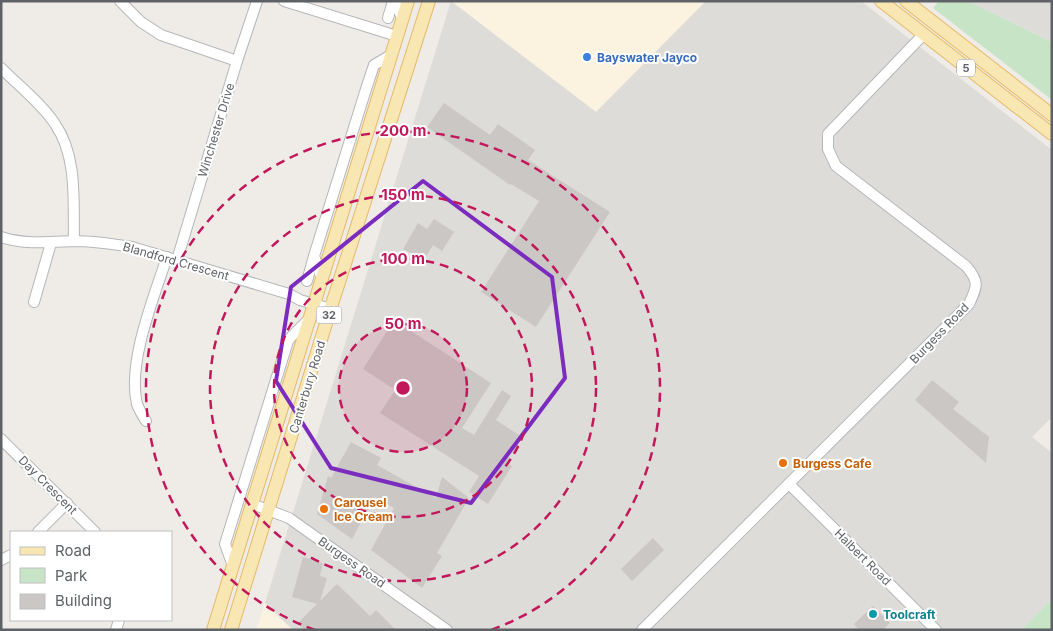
<svg xmlns="http://www.w3.org/2000/svg" width="1053" height="631" font-family="Inter,sans-serif">
<rect width="100%" height="100%" fill="#efece7"/>
<g fill="#fbf2df">
<polygon points="451,1 706,1 596,112"/>
<polygon points="265,603 293,630 256,630"/>
</g>
<g fill="#dedcd9">
<polygon points="451,1 596,112 706,1 861,1 1052,150 1052,417 1032,437 1052,453 1052,599 1021,630 293,630 265,603"/>
<polygon points="968,1 1052,1 1052,42"/>
</g>
<g fill="#c8e4c6">
<polygon points="939,1 968,1 1052,42 1052,100 933,8"/>
<polygon points="1052,599 1052,630 1021,630"/>
</g>
<g fill="#cbc7c4">
<polygon points="444,103 490,135 498,124 535,150 528,160 610,212 536,327 481,292 539,201 511,184 510,185 427,127"/>
<polygon points="434,219 454,232 442,251 433,245 424,260 403,249 418,223 427,229"/>
<polygon points="394,320 491,383 462,428 474,435 502,390 511,396 496,420 519,435 506,455 510,458 507,463 512,466 488,504 469,492 479,476 380,413 395,390 363,369"/>
<polygon points="932,380 959,402 953,409 989,437 986,463 915,400"/>
<polygon points="351,442 381,458 377,465 436,498 442,477 469,498 437,553 442,556 422,588 371,550 394,508 375,497 352,539 317,514 328,476 331,478"/>
<polygon points="653,538 664,550 632,581 621,569"/>
<polygon points="303,557 323,563 320,576 327,578 320,601 337,584 370,616 376,610 396,630 304,630 298,623 317,604 292,597"/>
<polygon points="873,606 890,623 883,630 859,630 854,624"/>
</g>
<g fill="none" stroke-linecap="round" stroke-linejoin="round">
<defs>
<g id="minor">
<polyline points="120,1 141,22 161,35 237,61"/>
<polyline points="284,1 397,36"/>
<polyline points="395,1 402,18"/>
<polyline points="388,18 393,1"/>
<path d="M1 68C18 85 43 105 55 124 78 157 73 203 74 241"/>
<path d="M1 237C25 245 50 242 74 241 94 241 113 244 132 247L289 294 300 300 331 309"/>
<polyline points="177,260 237,61 257,1"/>
<polyline points="322,279 314,256 366,89 374,65 391,55"/>
<polyline points="307,281 314,256"/>
<polyline points="34,302 51,243"/>
<path d="M146 421C143 416 139 410 137 404 127 363 154 297 167 257"/>
<polyline points="1,439 95,532"/>
<polyline points="789,484 936,630"/>
<polyline points="252,504 289,518 447,630"/>
<polyline points="38,532 67,503"/>
<polyline points="1,560 11,555"/>
<polyline points="233,566 225,544 288,341 292,336 309,319"/>
<polyline points="116,630 119,620"/>
<path d="M642 630 969 304C977 287 980 282 966 266L836 166 828 149V134L923 35"/>
</g>
<g id="major">
<polyline points="881,1 1052,134"/>
<polyline points="906,1 1052,115"/>
<polyline points="213,630 408,1"/>
<polyline points="231,630 332,304 429,1"/>
</g>
</defs>
<use href="#minor" stroke="#b4b7ba" stroke-width="12"/>
<use href="#major" stroke="#e6b969" stroke-width="14"/>
<use href="#minor" stroke="#fff" stroke-width="10"/>
<use href="#major" stroke="#f8e7b2" stroke-width="12"/>
</g>
<path fill="none" stroke="#7b2cbf" stroke-width="4" stroke-linejoin="round" d="M423 181 552 277 565 378 471 503 331 468 276 381 291 287Z"/>
<circle cx="403" cy="388" r="64" fill="#c2185b" fill-opacity=".12"/>
<g fill="none" stroke="#c2185b" stroke-width="2.5" stroke-dasharray="9 6">
<circle cx="403" cy="388" r="64"/>
<circle cx="403" cy="388" r="129"/>
<circle cx="403" cy="388" r="193"/>
<path d="M315 630A257 257 0 1 1 491 630"/>
</g>
<circle fill="#3f7fe0" stroke="#fff" stroke-width="2" cx="587" cy="57" r="5"/>
<g fill="#e8710a" stroke="#fff" stroke-width="2">
<circle cx="783" cy="463" r="5"/>
<circle cx="324" cy="509" r="5"/>
</g>
<circle fill="#0f9aa8" stroke="#fff" stroke-width="2" cx="873" cy="614" r="5"/>
<g text-anchor="middle" dominant-baseline="central" stroke-width="4" stroke-linejoin="round" paint-order="stroke">
<g fill="#fff" stroke="#8e9194" stroke-width="1">
<rect x="957" y="59.5" width="18" height="17" rx="4"/>
<rect x="316.5" y="306.5" width="25" height="17" rx="4"/>
</g>
<g font-size="11" font-weight="bold" fill="#5e6266">
<text x="966" y="68">5</text>
<text x="329" y="315">32</text>
</g>
<g font-size="12" font-weight="bold" fill="#366cbe" stroke="#fff" text-anchor="start">
<text x="597" y="57">Bayswater Jayco</text>
</g>
<g font-size="12" fill="#5e6266" stroke="#fff">
<text transform="translate(216 130) rotate(-73)">Winchester Drive</text>
<text transform="translate(176 261) rotate(16)">Blandford Crescent</text>
<text transform="translate(939 333) rotate(-46)">Burgess Road</text>
<text transform="translate(307 387) rotate(-73)">Canterbury Road</text>
<text transform="translate(48 485) rotate(45)">Day Crescent</text>
<text transform="translate(863 557) rotate(45)">Halbert Road</text>
<text transform="translate(352 562) rotate(35)">Burgess Road</text>
</g>
<g font-size="12" font-weight="bold" fill="#c56008" stroke="#fff" text-anchor="start">
<text x="793" y="463">Burgess Cafe</text>
<text x="334" y="502">Carousel<tspan x="334" dy="14">Ice Cream</tspan></text>
</g>
<g font-size="12" font-weight="bold" fill="#0d838f" stroke="#fff" text-anchor="start">
<text x="883" y="614">Toolcraft</text>
</g>
</g>
<circle cx="403" cy="388" r="8" fill="#c2185b" stroke="#fff" stroke-width="2.5"/>
<g font-size="15" text-anchor="middle" font-weight="bold" fill="#c2185b" stroke="#fff" stroke-width="4" stroke-linejoin="round" paint-order="stroke">
<text x="403" y="136">200 m</text>
<text x="403" y="200">150 m</text>
<text x="403" y="264">100 m</text>
<text x="403" y="329">50 m</text>
</g>
<rect width="1053" height="631" fill="none" stroke="#5e6266" stroke-width="5"/>
<rect x="10" y="531" width="162" height="90" fill="#ffffff" stroke="#bfc0c2"/>
<rect x="20" y="547" width="25" height="8" fill="#f8e7b2" stroke="#bfc0c2"/>
<text x="55" y="556" font-size="15" fill="#5e6266">Road</text>
<rect x="20" y="568" width="25" height="15" fill="#c8e4c6" stroke="#bfc0c2"/>
<text x="55" y="581" font-size="15" fill="#5e6266">Park</text>
<rect x="20" y="594" width="25" height="15" fill="#cbc7c4" stroke="#bfc0c2"/>
<text x="55" y="606" font-size="15" fill="#5e6266">Building</text>
</svg>
